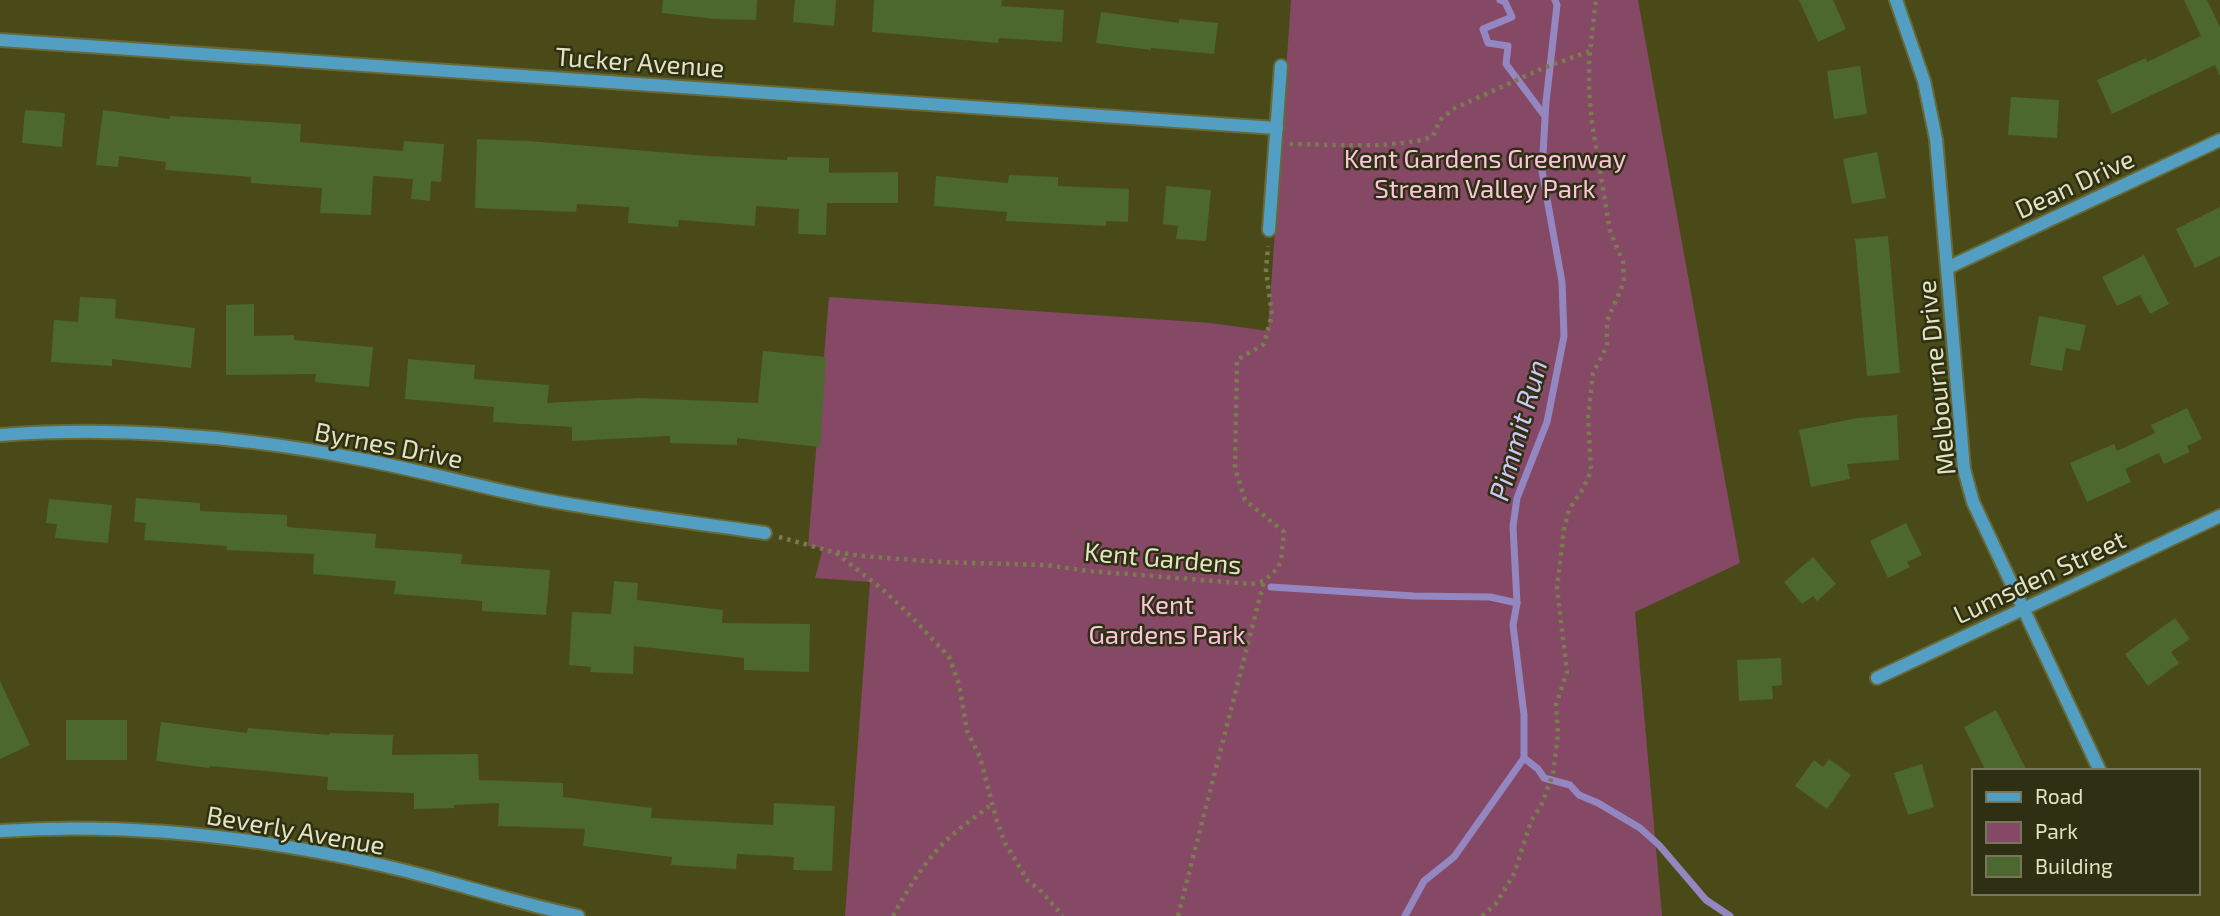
<svg xmlns="http://www.w3.org/2000/svg" width="2220" height="916" font-family="'Exo 2',sans-serif">
<rect width="100%" height="100%" fill="#494a17"/>
<polygon fill="#854966" points="1291,0 1638,0 1740,563 1635,612 1662,916 845,916 870,582 815,578 823,548 808,546 829,297 1211,323 1268,331"/>
<g fill="none" stroke-linecap="round" stroke-linejoin="round">
<g stroke="#9486c0" stroke-width="7">
<polyline points="1500,0 1505,2 1512,17 1483,29 1488,43 1508,46 1506,64 1544,115"/>
<polyline points="1271,587 1414,596 1490,597 1517,603"/>
<polyline points="1524,758 1538,769 1544,778 1570,785 1579,795 1598,803 1640,828 1659,845 1706,900 1730,916"/>
<polyline points="1405,916 1424,881 1454,857 1524,758 1524,715 1513,625 1517,603 1513,526 1517,498 1547,422 1564,336 1562,282 1542,171 1546,102 1557,5 1555,0"/>
</g>
</g>
<g fill="#4c682f">
<polygon points="663,0 757,0 756,20 715,19 662,13"/>
<polygon points="795,0 836,0 834,26 793,22"/>
<polygon points="874,0 1002,0 1001,6 1064,10 1062,42 999,38 998,43 872,32"/>
<polygon points="1799,0 1833,0 1846,29 1818,42"/>
<polygon points="2184,0 2207,0 2220,27 2220,76 2215,65 2112,114 2097,80 2146,58 2147,62 2201,36"/>
<polygon points="1101,12 1179,23 1179,19 1218,23 1214,54 1151,48 1151,50 1096,43"/>
<polygon points="1860,66 1867,114 1834,119 1827,71"/>
<polygon points="2011,97 2059,100 2057,138 2008,135"/>
<polygon points="25,110 65,113 62,147 22,143"/>
<polygon points="103,110 170,119 170,116 301,124 300,142 403,151 404,141 444,144 441,182 431,181 430,201 411,199 413,179 373,176 371,215 320,213 322,188 251,183 251,177 165,170 166,162 119,156 118,167 96,165"/>
<polygon points="477,139 529,141 707,156 787,160 787,157 829,158 829,173 898,172 898,203 827,203 826,235 798,234 799,209 756,206 755,226 679,220 678,227 628,223 629,207 577,204 576,212 475,208"/>
<polygon points="1877,152 1886,198 1852,204 1843,159"/>
<polygon points="1009,175 1058,177 1058,186 1129,189 1128,222 1106,221 1106,226 1006,221 1007,212 934,206 936,176 1008,183"/>
<polygon points="1166,186 1211,190 1206,241 1176,239 1178,226 1163,224"/>
<polygon points="2220,207 2220,256 2195,268 2176,229"/>
<polygon points="1888,236 1900,373 1867,376 1855,239"/>
<polygon points="2144,255 2169,304 2150,314 2140,295 2117,306 2102,277"/>
<polygon points="80,297 116,299 115,318 195,328 191,368 112,359 112,366 51,362 54,320 78,322"/>
<polygon points="254,304 254,336 294,335 294,340 373,347 369,387 315,382 316,374 226,375 226,305"/>
<polygon points="2039,316 2086,325 2080,351 2066,348 2062,371 2030,365"/>
<polygon points="763,351 826,357 820,447 737,438 737,445 670,443 670,436 572,441 572,427 493,422 494,407 405,399 408,359 475,365 474,379 549,385 547,403 640,398 758,403"/>
<polygon points="2187,408 2202,439 2187,446 2190,452 2164,464 2159,453 2125,469 2131,482 2087,502 2070,463 2114,444 2117,451 2155,433 2151,425"/>
<polygon points="1897,415 1899,460 1847,464 1850,479 1811,487 1799,430 1857,418"/>
<polygon points="136,498 200,503 200,511 287,515 287,527 376,534 375,548 462,554 461,564 550,570 546,615 482,611 482,601 394,594 396,581 313,574 314,554 226,550 227,546 144,540 146,523 134,522"/>
<polygon points="49,499 112,505 108,543 55,538 57,524 46,523"/>
<polygon points="1906,523 1922,555 1907,562 1910,567 1888,578 1870,541"/>
<polygon points="1813,557 1836,584 1817,601 1813,596 1802,604 1784,582"/>
<polygon points="614,581 638,583 637,600 723,610 722,623 810,624 809,672 744,670 744,658 634,646 633,674 590,672 591,667 569,665 572,612 611,614"/>
<polygon points="2175,618 2190,639 2171,652 2179,663 2148,686 2125,654"/>
<polygon points="1781,658 1782,685 1772,686 1773,699 1739,701 1737,660"/>
<polygon points="0,681 30,745 0,759"/>
<polygon points="1996,710 2027,771 1986,771 1964,727"/>
<rect x="66" y="720" width="61" height="40"/>
<polygon points="161,722 247,733 248,728 329,735 329,733 393,735 392,755 478,754 479,780 563,783 563,797 652,808 651,818 773,825 774,803 835,806 832,871 793,870 794,857 737,854 736,869 671,865 672,857 583,846 585,829 498,826 499,803 454,805 454,808 414,809 414,793 327,790 328,777 210,766 209,768 156,761"/>
<polygon points="1829,759 1851,775 1827,809 1795,786 1814,760 1823,767"/>
<polygon points="1922,764 1934,807 1908,815 1894,773"/>
</g>
<g fill="none" stroke-linecap="round" stroke-linejoin="round">
<defs>
<g id="minor">
<polyline points="1896,0 1924,81 1936,139 1964,469 1973,502 2100,771"/>
<polyline points="0,40 1277,128"/>
<polyline points="1269,230 1281,66"/>
<polyline points="1947,268 2220,140"/>
<path d="M0 435C121 426 240 436 359 459 419 470 479 487 540 499 614 513 690 522 765 533"/>
<polyline points="1877,678 2220,516"/>
<path d="M0 831C128 822 257 837 381 865 447 880 512 902 578 916"/>
</g>
</defs>
<use href="#minor" stroke="#676939" stroke-width="16"/>
<g stroke="#7a7b4e" stroke-width="4.5" stroke-dasharray="3.5 5" stroke-linecap="butt">
<path d="M1290 144C1328 144 1400 150 1433 136L1440 120 1455 108 1541 69 1590 51"/>
<polyline points="779,537 830,551 861,556 940,562 1046,565 1089,571 1252,584 1264,581 1277,569 1281,561 1284,532 1245,500 1235,468 1237,360 1264,344 1272,315 1266,270 1268,246"/>
<polyline points="836,553 882,589 911,616 949,657 959,684 967,731 980,757 996,818 1005,843 1028,881 1039,889 1063,916"/>
<path d="M893 916C909 887 927 857 952 835 965 824 979 814 992 804"/>
<polyline points="1178,916 1264,581"/>
<polyline points="1482,916 1495,905 1514,874 1531,821 1541,806 1553,774 1558,734 1556,705 1567,672 1557,588 1564,529 1569,509 1583,489 1591,471 1588,418 1593,373 1607,346 1607,321 1624,282 1623,262 1610,231 1592,123 1589,91 1589,60 1596,0"/>
</g>
<use href="#minor" stroke="#529fc3" stroke-width="12"/>
</g>
<g text-anchor="middle" dominant-baseline="central" stroke-width="5" stroke-linejoin="round" paint-order="stroke">
<g font-size="26" fill="#e1e3c1" stroke="#2e2f13">
<text transform="translate(640 61) rotate(4)">Tucker Avenue</text>
<text transform="translate(2074 183) rotate(-25)">Dean Drive</text>
<text transform="translate(1935 378) rotate(-96)">Melbourne Drive</text>
<text transform="translate(389 444) rotate(11)">Byrnes Drive</text>
<text transform="translate(1163 557) rotate(5)">Kent Gardens</text>
<text transform="translate(2039 576) rotate(-25)">Lumsden Street</text>
<text transform="translate(296 829) rotate(10)">Beverly Avenue</text>
</g>
<g font-size="26" fill="#fcc4dc" stroke="#2e2f13">
<text x="1485" y="157">Kent Gardens Greenway<tspan x="1485" dy="30">Stream Valley Park</tspan></text>
<text x="1167" y="603">Kent<tspan x="1167" dy="30">Gardens Park</tspan></text>
</g>
<g font-size="28" font-style="italic" fill="#cec7fa" stroke="#2e2f13">
<text transform="translate(1517 430) rotate(-74)">Pimmit Run</text>
</g>
</g>
<rect x="1972" y="769" width="228" height="126" fill="#2e2f13" stroke="#767759" stroke-width="2"/>
<rect x="1986" y="792" width="35" height="10" fill="#529fc3" stroke="#767759" stroke-width="2"/>
<text x="2035" y="804" font-size="21" fill="#e1e3c1">Road</text>
<rect x="1986" y="822" width="35" height="21" fill="#854966" stroke="#767759" stroke-width="2"/>
<text x="2035" y="839" font-size="21" fill="#e1e3c1">Park</text>
<rect x="1986" y="856" width="35" height="21" fill="#4c682f" stroke="#767759" stroke-width="2"/>
<text x="2035" y="874" font-size="21" fill="#e1e3c1">Building</text>
</svg>
